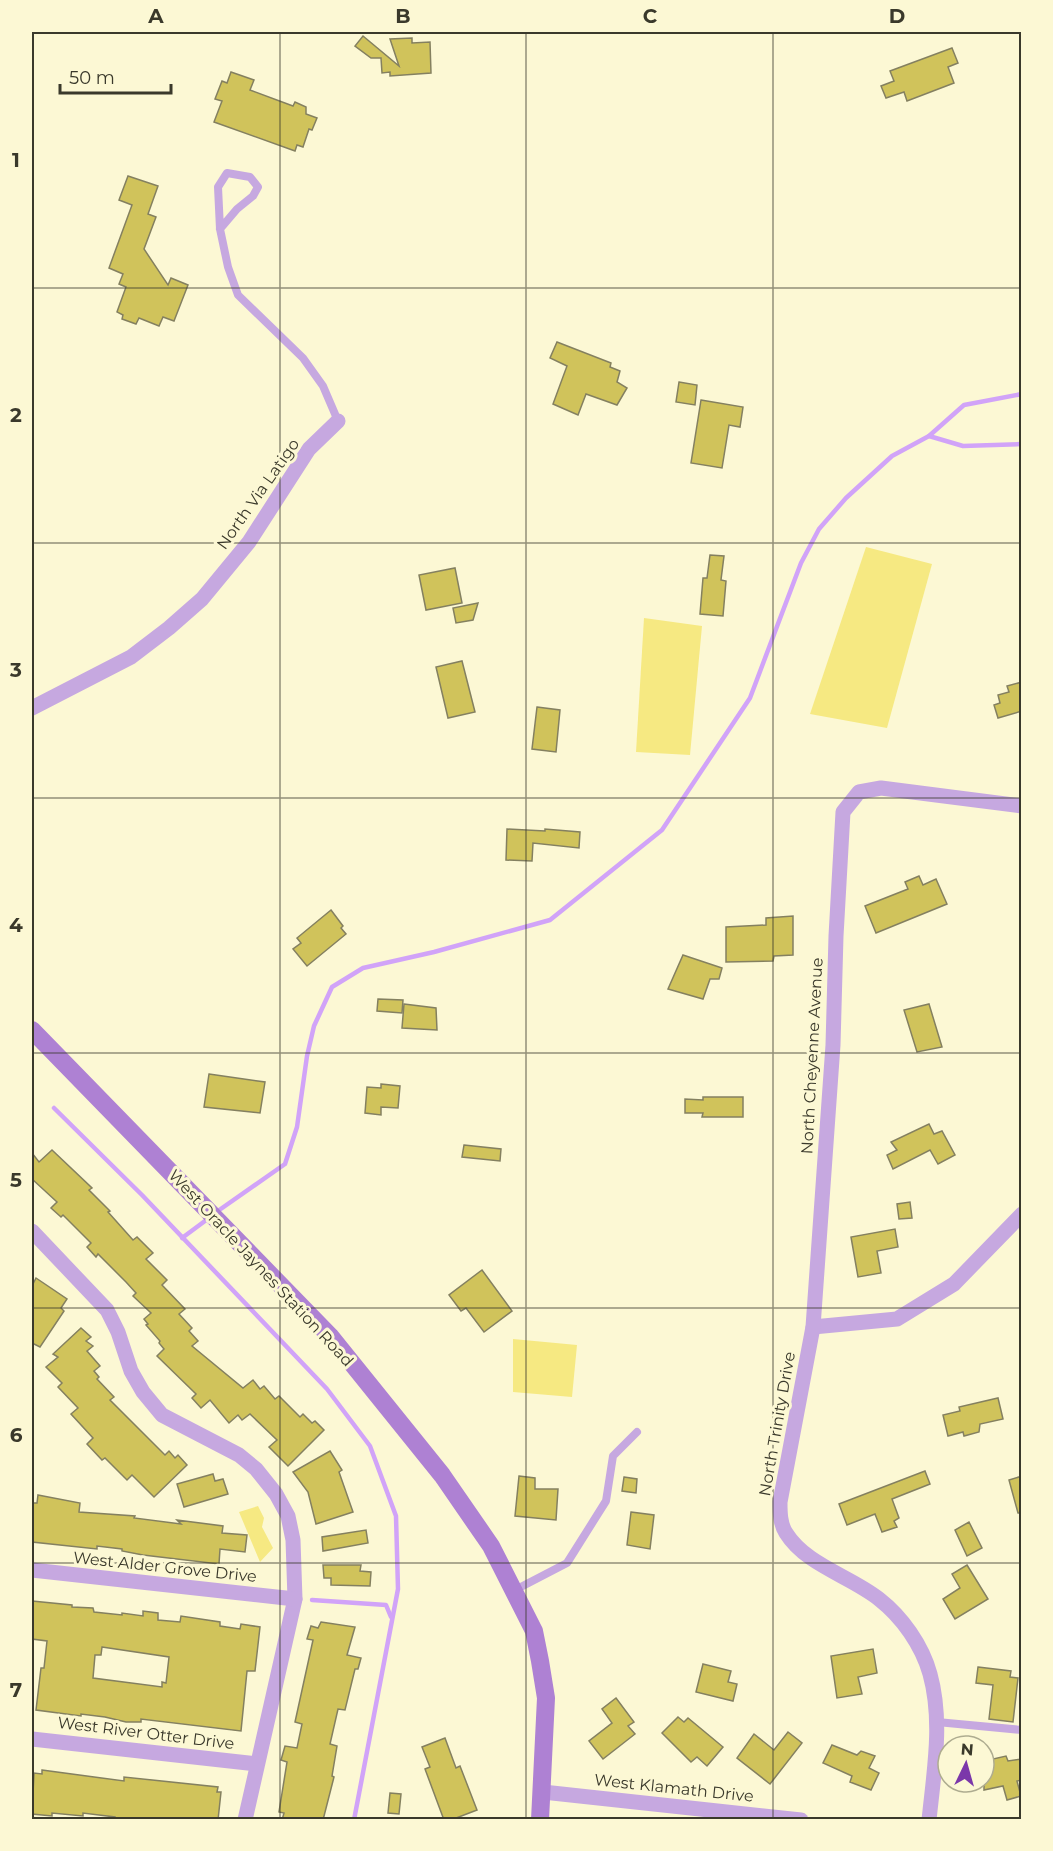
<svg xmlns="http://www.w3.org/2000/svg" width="1053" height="1851" font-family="Montserrat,sans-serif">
<rect width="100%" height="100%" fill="#fcf8d4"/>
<g fill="#f6e982">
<polygon points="866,547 932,564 887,728 810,714"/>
<polygon points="644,618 702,626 690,755 636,752"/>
<polygon points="513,1339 577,1345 572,1397 513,1392"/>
<polygon points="258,1506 264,1518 262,1527 273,1548 260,1562 239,1512"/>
</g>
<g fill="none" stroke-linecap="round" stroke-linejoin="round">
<g stroke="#d1a3f8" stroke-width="4.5">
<polyline points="929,436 963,446 1022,444"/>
<polyline points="54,1108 142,1195 327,1389 370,1446 396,1516 398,1589 354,1820"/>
<polyline points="215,1213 285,1164 297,1127 307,1056 314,1026 332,987 363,968 434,952 550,920 662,830 750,698 801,563 819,529 846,498 892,456 929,436 964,405 1022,394"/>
<polyline points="182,1238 209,1218"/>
<polyline points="312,1600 386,1605 391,1617"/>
</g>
</g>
<g fill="#d0c35b" stroke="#848060" stroke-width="1.5" fill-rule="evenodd">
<polygon points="363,36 399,66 390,39 412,38 412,43 430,42 431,73 390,76 390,72 382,73 381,58 371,58 355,46"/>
<polygon points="952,48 958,63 948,67 954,83 907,101 904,92 886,98 881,86 894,81 890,71"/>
<polygon points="231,72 254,80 250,90 293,106 295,102 306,107 306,114 317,118 312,130 309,129 303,147 297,145 295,151 214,122 222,101 215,99 222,81 227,83"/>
<polygon points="128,176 158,186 148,214 156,217 144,249 168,285 171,278 188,285 174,321 163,317 159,326 139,318 136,324 122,319 123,315 117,312 126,287 119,284 123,274 109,268 132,205 119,200"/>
<polygon points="557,342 611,363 610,367 620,371 617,382 627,388 617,405 586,394 578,415 553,404 567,366 550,358"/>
<polygon points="679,382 697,385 695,405 676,402"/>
<polygon points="701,400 743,407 740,427 729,425 722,468 691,463"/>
<polygon points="710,555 724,556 721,580 726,581 723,616 700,614 703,578 707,578"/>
<polygon points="455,568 462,603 426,610 419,575"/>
<polygon points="478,603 473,620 456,623 453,608"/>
<polygon points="462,661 475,712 448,718 436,667"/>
<polygon points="1022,682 1022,711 998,718 994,705 1000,703 998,695 1009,692 1007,686"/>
<polygon points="537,707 560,710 556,752 532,749"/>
<polygon points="507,829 545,831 545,829 580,832 579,848 533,843 532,861 506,860"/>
<polygon points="919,876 923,885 936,879 947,904 876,933 865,906 908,889 905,882"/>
<polygon points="331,910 343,926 341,928 346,934 307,966 293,949 301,943 297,938"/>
<polygon points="793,916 793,955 774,956 773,961 726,962 726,927 766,925 766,918"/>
<polygon points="683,955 722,968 719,979 710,979 703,999 668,989"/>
<polygon points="378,999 403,1000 402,1013 377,1011"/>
<polygon points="404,1004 436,1008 437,1030 402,1028"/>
<polygon points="929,1004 942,1047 917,1052 904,1010"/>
<polygon points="209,1074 265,1082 260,1113 204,1107"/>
<polygon points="381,1084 400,1086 398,1108 381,1107 381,1115 365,1113 367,1087 381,1088"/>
<polygon points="703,1097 743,1097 743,1117 702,1117 703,1113 685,1113 685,1099 703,1100"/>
<polygon points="929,1124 934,1134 942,1131 955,1155 938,1164 930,1150 893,1169 887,1155 897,1150 891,1142"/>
<polygon points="464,1145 501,1149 500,1161 462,1157"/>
<polygon points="52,1150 92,1188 89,1190 110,1211 108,1212 133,1240 137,1237 153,1253 146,1259 167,1280 162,1285 185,1309 179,1314 192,1328 189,1331 198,1341 192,1346 243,1388 253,1380 260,1389 264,1386 275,1399 279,1396 300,1417 303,1414 312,1423 315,1421 324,1430 288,1466 269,1447 277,1440 250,1414 242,1420 238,1415 229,1423 210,1400 201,1408 192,1398 196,1394 157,1356 164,1349 159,1343 160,1341 146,1325 148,1324 144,1319 151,1313 133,1296 136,1293 126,1282 98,1254 96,1257 87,1247 91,1243 63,1215 61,1217 51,1208 57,1202 32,1179 32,1153 39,1162"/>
<polygon points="910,1202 912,1218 899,1219 897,1204"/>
<polygon points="895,1229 898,1247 877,1251 881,1273 858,1277 851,1237"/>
<polygon points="482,1270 512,1311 484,1332 466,1308 461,1311 449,1295"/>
<polygon points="36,1278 67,1299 61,1308 64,1311 40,1347 32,1343 32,1286"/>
<polygon points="81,1328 91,1337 86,1341 93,1346 87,1351 100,1366 94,1371 99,1377 97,1379 114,1397 110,1400 165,1455 169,1451 175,1458 178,1455 187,1465 154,1497 132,1475 127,1480 105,1458 102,1460 87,1444 93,1438 71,1414 78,1408 58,1387 62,1383 46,1367 58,1357 53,1354"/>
<polygon points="998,1398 1003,1419 980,1424 979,1432 964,1436 963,1432 948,1436 943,1415 960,1411 959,1407"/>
<polygon points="330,1451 342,1470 339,1472 353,1512 316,1524 308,1492 293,1472"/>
<polygon points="925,1471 930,1484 892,1499 899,1518 894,1521 897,1527 882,1532 875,1514 847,1525 839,1504"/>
<polygon points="213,1474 215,1481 223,1479 228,1494 184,1507 177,1484"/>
<polygon points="519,1476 535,1478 535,1489 558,1489 556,1520 515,1516"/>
<polygon points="1022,1476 1022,1513 1018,1513 1009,1480"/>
<polygon points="624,1477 637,1479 636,1493 622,1491"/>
<polygon points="38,1495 80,1503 79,1512 135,1516 134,1518 181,1524 177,1520 223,1526 222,1533 247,1535 245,1552 220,1549 219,1564 143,1555 122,1551 122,1549 97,1546 97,1549 32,1542 32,1503 37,1503"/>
<polygon points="631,1512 654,1515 650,1549 627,1545"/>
<polygon points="969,1522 982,1548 967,1556 955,1530"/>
<polygon points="366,1530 368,1543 323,1551 322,1537"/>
<polygon points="323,1565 361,1565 360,1571 371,1572 370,1586 331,1585 331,1578 324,1578"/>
<polygon points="967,1565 988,1599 955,1619 943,1599 960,1588 952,1574"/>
<path d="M32 1601 72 1605V1607L93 1608 94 1612 122 1615V1613L143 1616V1611L158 1613V1620L180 1622 181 1616 220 1622V1626L240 1629 241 1624 260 1627 255 1671H247L241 1731 141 1719V1722H126L105 1717 81 1714V1716L36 1710 41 1668H44L47 1641 32 1639ZM102 1647 169 1657 166 1683 162 1682V1687L93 1678 95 1655H101Z"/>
<polygon points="321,1622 355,1627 347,1655 361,1658 358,1669 355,1669 345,1710 338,1709 330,1744 337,1746 332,1776 334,1777 323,1820 282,1820 284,1813 279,1812 287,1762 281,1760 285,1746 297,1748 302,1724 295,1722 313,1640 307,1639 311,1626 318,1628"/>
<polygon points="873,1649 877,1673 858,1677 862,1694 837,1698 831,1656"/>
<polygon points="703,1664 731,1671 728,1682 737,1684 733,1701 696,1692"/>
<polygon points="978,1667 1011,1671 1010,1677 1018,1678 1013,1722 989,1719 993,1685 976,1683"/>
<polygon points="616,1698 634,1722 628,1726 635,1734 603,1759 589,1741 612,1723 602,1709"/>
<polygon points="678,1717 684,1722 688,1718 723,1747 707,1766 697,1757 691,1762 662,1733"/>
<polygon points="788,1732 802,1743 770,1784 737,1758 754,1734 774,1750"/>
<polygon points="445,1738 456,1768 460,1766 477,1810 451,1820 444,1820 425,1769 430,1767 422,1747"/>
<polygon points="832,1745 857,1755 861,1751 875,1756 869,1768 879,1773 871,1790 850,1782 852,1776 823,1763"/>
<polygon points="1006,1756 1008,1761 1022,1759 1022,1780 1017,1781 1021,1796 1007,1800 1003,1786 984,1790 984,1761"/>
<polygon points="42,1770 124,1781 124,1777 218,1787 217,1792 221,1792 218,1820 115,1820 115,1817 83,1813 83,1816 52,1813 52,1816 32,1814 34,1773 42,1774"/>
<polygon points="390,1793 401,1794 399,1814 388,1813"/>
</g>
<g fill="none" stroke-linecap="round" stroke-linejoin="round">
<g stroke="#c6a8e0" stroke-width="8">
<polyline points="220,229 237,209 253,196 258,187 250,177 227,173 218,187 220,229 228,267 238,295 303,358 323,386 338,421"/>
<polyline points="515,1590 567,1563 606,1501 613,1456 637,1432"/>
<polyline points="937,1722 1022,1730"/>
</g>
<g stroke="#c6a8e0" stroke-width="15">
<polyline points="32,708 131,657 169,628 202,599 249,542 309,449 338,421"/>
<polyline points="32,1231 107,1310 118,1332 131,1371 143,1392 162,1415 239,1455 256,1469 276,1494 288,1516 293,1540 295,1599 245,1820"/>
<polyline points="813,1327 897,1319 954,1284 1022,1214"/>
<polyline points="32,1570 295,1599"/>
<polyline points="32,1739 257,1764"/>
<polyline points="543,1792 801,1820"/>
<path d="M929 1820C934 1771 943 1721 930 1674 922 1645 902 1617 879 1599 850 1576 806 1565 786 1533 780 1524 780 1512 780 1502L813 1327 833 1045 836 936 843 812 859 792 881 788 1022 806"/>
</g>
<polyline stroke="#ae81d3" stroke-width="18" points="32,1030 330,1336 442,1475 491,1546 534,1631 540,1661 546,1698 540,1820"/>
</g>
<path fill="none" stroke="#3a392b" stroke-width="1.5" stroke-opacity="0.55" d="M280 32V1820M526 32V1820M773 32V1820M32 288H1022M32 543H1022M32 798H1022M32 1053H1022M32 1308H1022M32 1563H1022"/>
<g text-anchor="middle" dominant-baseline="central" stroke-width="6" stroke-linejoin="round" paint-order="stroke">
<g font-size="16" fill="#3a392b" stroke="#fcf8d4">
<text transform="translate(258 494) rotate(-55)">North Via Latigo</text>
<text transform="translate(812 1056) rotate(-87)">North Cheyenne Avenue</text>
<text transform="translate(261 1268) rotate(47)">West Oracle Jaynes Station Road</text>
<text transform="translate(777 1424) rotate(-80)">North Trinity Drive</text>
<text transform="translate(165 1567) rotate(6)">West Alder Grove Drive</text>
<text transform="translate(146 1733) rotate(7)">West River Otter Drive</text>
<text transform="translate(674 1788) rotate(6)">West Klamath Drive</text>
</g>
</g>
<rect width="1053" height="1851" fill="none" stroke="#fcf8d4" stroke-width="66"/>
<g transform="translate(966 1764) rotate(5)"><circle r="28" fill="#fcf8d4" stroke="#aeac90" stroke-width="1.5"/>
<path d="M0-4.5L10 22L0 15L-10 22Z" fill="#7b37aa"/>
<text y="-9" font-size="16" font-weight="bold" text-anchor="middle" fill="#3a392b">N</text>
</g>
<path d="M60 84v9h111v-9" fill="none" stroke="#3a392b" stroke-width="3"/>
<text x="69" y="84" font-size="18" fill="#3a392b" stroke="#fcf8d4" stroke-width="4.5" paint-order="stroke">50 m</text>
<rect x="33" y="33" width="987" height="1785" fill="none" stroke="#3a392b" stroke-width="2"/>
<g font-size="20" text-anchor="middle" font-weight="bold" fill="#3a392b">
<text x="156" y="23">A</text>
<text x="403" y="23">B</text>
<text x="650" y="23">C</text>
<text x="897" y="23">D</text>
<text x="16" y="167">1</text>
<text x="16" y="422">2</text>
<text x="16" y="677">3</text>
<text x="16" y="932">4</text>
<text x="16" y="1187">5</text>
<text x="16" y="1442">6</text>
<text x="16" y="1697">7</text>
</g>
</svg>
